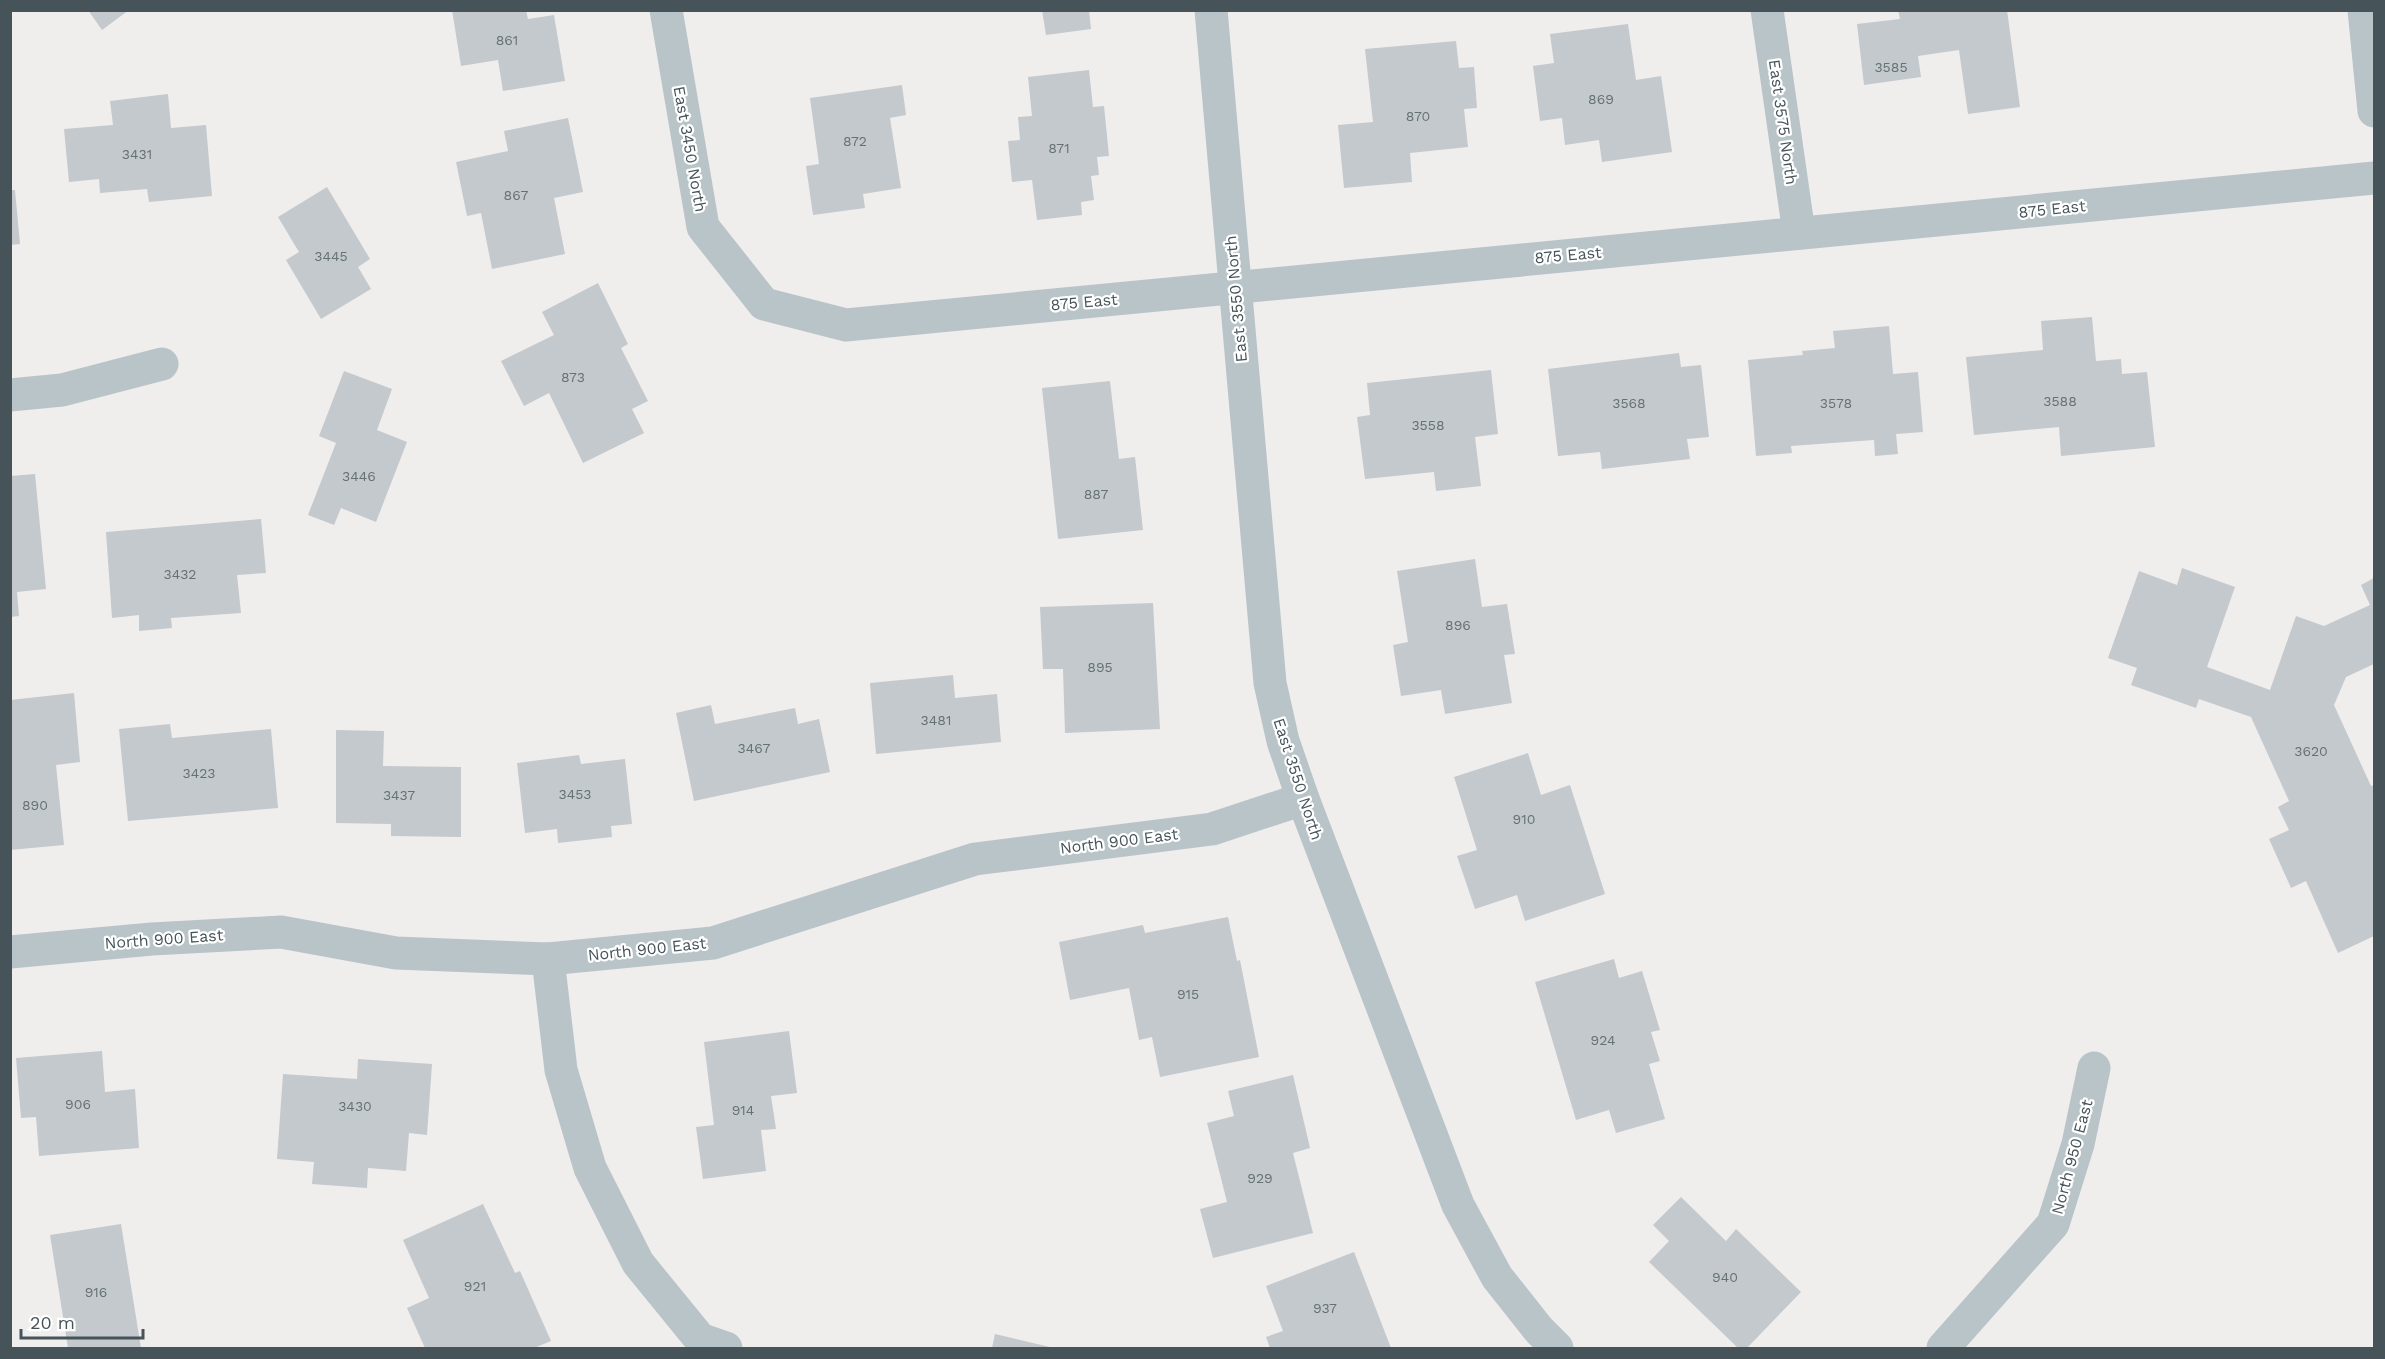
<svg xmlns="http://www.w3.org/2000/svg" width="2385" height="1359" font-family="'Work Sans',sans-serif">
<rect width="100%" height="100%" fill="#f0eded"/>
<g fill="#c4c9cd">
<polygon points="88,10 129,10 102,30"/>
<polygon points="452,10 526,10 528,19 554,15 565,81 503,91 498,60 461,66"/>
<polygon points="1042,10 1089,10 1091,29 1046,35"/>
<polygon points="1898,10 2007,10 2020,107 1968,114 1959,50 1918,56 1921,77 1864,85 1857,24 1900,19"/>
<polygon points="1628,24 1636,80 1661,76 1672,152 1602,162 1599,140 1565,145 1562,118 1540,121 1533,66 1554,63 1550,34"/>
<polygon points="1456,41 1459,68 1474,67 1477,108 1464,109 1468,147 1410,153 1412,182 1344,188 1338,125 1373,122 1365,49"/>
<polygon points="1089,70 1093,107 1104,106 1109,156 1097,157 1099,175 1091,176 1094,200 1081,202 1082,215 1037,220 1032,180 1012,182 1008,141 1020,140 1018,117 1032,116 1028,77"/>
<polygon points="902,85 906,115 890,118 901,188 863,194 865,208 813,215 806,166 819,164 810,98"/>
<polygon points="168,94 171,128 206,125 212,196 149,202 147,189 100,193 99,179 69,182 64,129 113,125 110,101"/>
<polygon points="568,118 583,192 554,198 565,254 492,269 481,213 467,216 456,162 508,151 504,131"/>
<polygon points="327,187 370,259 358,267 371,289 321,319 286,260 299,252 278,217"/>
<polygon points="10,190 15,190 20,244 10,245"/>
<polygon points="598,283 628,344 621,348 648,401 632,409 644,433 583,463 549,393 524,406 501,361 554,335 542,312"/>
<polygon points="2092,317 2096,361 2121,359 2122,374 2147,372 2155,447 2061,456 2059,427 1974,435 1966,357 2043,350 2041,321"/>
<polygon points="1889,326 1893,374 1918,372 1923,432 1896,434 1898,454 1875,456 1874,440 1791,446 1792,453 1756,456 1748,360 1803,355 1802,351 1835,348 1833,331"/>
<polygon points="1679,353 1681,367 1701,365 1709,437 1687,439 1690,459 1602,469 1600,452 1558,456 1548,369"/>
<polygon points="1491,370 1498,434 1475,437 1481,486 1436,491 1434,472 1365,479 1357,417 1370,415 1367,383"/>
<polygon points="344,371 392,389 377,430 407,442 376,522 341,508 334,525 308,515 336,443 319,436"/>
<polygon points="1110,381 1119,459 1135,457 1143,530 1058,539 1042,388"/>
<polygon points="35,474 46,589 17,592 19,616 10,617 10,476"/>
<polygon points="261,519 266,573 237,575 241,613 171,618 172,628 139,631 139,615 112,618 106,532"/>
<polygon points="1475,559 1482,607 1507,604 1515,654 1504,655 1512,703 1445,714 1441,690 1401,696 1393,645 1408,642 1397,571"/>
<polygon points="2182,568 2235,587 2207,667 2270,690 2296,616 2324,626 2370,605 2361,585 2374,578 2374,664 2346,677 2334,705 2371,786 2374,785 2374,936 2338,953 2306,881 2291,888 2269,839 2289,830 2278,807 2289,801 2251,717 2199,699 2196,708 2131,685 2137,668 2108,658 2139,571 2177,585"/>
<polygon points="1153,603 1160,729 1065,733 1063,669 1043,669 1040,607"/>
<polygon points="953,675 955,698 997,694 1001,742 876,754 870,683"/>
<polygon points="74,693 80,762 56,765 64,845 10,850 10,700"/>
<polygon points="711,705 715,724 795,708 798,724 819,719 830,772 694,801 676,713"/>
<polygon points="170,724 172,738 271,729 278,808 128,821 119,729"/>
<polygon points="336,730 384,731 383,766 461,767 461,837 391,836 391,824 336,823"/>
<polygon points="1528,753 1541,795 1570,785 1605,894 1525,921 1517,895 1475,909 1457,856 1477,850 1454,777"/>
<polygon points="579,755 581,764 625,759 632,824 611,826 612,837 558,843 557,829 525,833 517,763"/>
<polygon points="1228,917 1237,961 1240,960 1259,1057 1160,1077 1152,1037 1139,1040 1129,988 1070,1000 1059,942 1143,925 1145,933"/>
<polygon points="1614,959 1619,978 1642,971 1660,1030 1651,1032 1660,1061 1649,1064 1665,1119 1616,1133 1609,1110 1576,1120 1535,982"/>
<polygon points="789,1031 797,1093 771,1096 776,1129 761,1130 766,1171 703,1179 696,1127 714,1125 704,1042"/>
<polygon points="102,1051 105,1092 135,1089 139,1148 39,1156 36,1117 21,1118 16,1058"/>
<polygon points="358,1059 432,1064 427,1135 409,1133 406,1171 368,1168 367,1188 312,1184 314,1162 277,1159 283,1074 357,1079"/>
<polygon points="1293,1075 1310,1148 1293,1153 1313,1233 1213,1258 1200,1209 1227,1202 1207,1123 1234,1116 1228,1091"/>
<polygon points="1681,1197 1726,1241 1736,1229 1801,1292 1747,1348 1738,1348 1649,1262 1669,1241 1653,1225"/>
<polygon points="483,1204 515,1273 520,1271 551,1341 534,1348 425,1348 407,1308 429,1298 403,1240"/>
<polygon points="121,1224 141,1348 68,1348 50,1235"/>
<polygon points="1354,1252 1391,1348 1270,1348 1266,1337 1283,1331 1266,1286"/>
<polygon points="995,1334 1054,1348 992,1348"/>
</g>
<g fill="none" stroke-linecap="round" stroke-linejoin="round">
<g stroke="#b9c4c9" stroke-width="33">
<polyline points="666,10 703,227 764,304 846,325 2374,178"/>
<polyline points="1211,10 1270,683 1283,741 1303,799 1458,1205 1497,1277 1539,1330 1557,1348"/>
<polyline points="1767,10 1799,233"/>
<polyline points="2364,10 2374,111"/>
<polyline points="10,395 62,390 162,364"/>
<polyline points="10,952 152,939 281,932 396,953 548,959 713,943 975,859 1212,829 1303,799"/>
<polyline points="548,959 561,1070 590,1168 638,1263 700,1339 726,1348"/>
<polyline points="1943,1348 2053,1224 2078,1144 2094,1068"/>
</g>
</g>
<g text-anchor="middle" dominant-baseline="central" stroke-width="4.5" stroke-linejoin="round" paint-order="stroke">
<g font-size="14" fill="#667176">
<text x="507" y="40">861</text>
<text x="1891" y="67">3585</text>
<text x="1601" y="99">869</text>
<text x="1418" y="116">870</text>
<text x="855" y="141">872</text>
<text x="1059" y="148">871</text>
<text x="137" y="154">3431</text>
<text x="516" y="195">867</text>
<text x="331" y="256">3445</text>
<text x="573" y="377">873</text>
<text x="2060" y="401">3588</text>
<text x="1629" y="403">3568</text>
<text x="1836" y="403">3578</text>
<text x="1428" y="425">3558</text>
<text x="359" y="476">3446</text>
<text x="1096" y="494">887</text>
<text x="180" y="574">3432</text>
<text x="1458" y="625">896</text>
<text x="1100" y="667">895</text>
<text x="936" y="720">3481</text>
<text x="754" y="748">3467</text>
<text x="2311" y="751">3620</text>
<text x="199" y="773">3423</text>
<text x="575" y="794">3453</text>
<text x="399" y="795">3437</text>
<text x="35" y="805">890</text>
<text x="1524" y="819">910</text>
<text x="1188" y="994">915</text>
<text x="1603" y="1040">924</text>
<text x="78" y="1104">906</text>
<text x="355" y="1106">3430</text>
<text x="743" y="1110">914</text>
<text x="1260" y="1178">929</text>
<text x="1725" y="1277">940</text>
<text x="475" y="1286">921</text>
<text x="96" y="1292">916</text>
<text x="1325" y="1308">937</text>
</g>
<g font-size="16" fill="#465459" stroke="#fff">
<text transform="translate(1783 122) rotate(82)">East 3575 North</text>
<text transform="translate(690 149) rotate(80)">East 3450 North</text>
<text transform="translate(2052 209) rotate(-6)">875 East</text>
<text transform="translate(1568 255) rotate(-5)">875 East</text>
<text transform="translate(1236 299) rotate(-95)">East 3550 North</text>
<text transform="translate(1084 302) rotate(-5)">875 East</text>
<text transform="translate(1298 779) rotate(72)">East 3550 North</text>
<text transform="translate(1119 841) rotate(-7)">North 900 East</text>
<text transform="translate(164 939) rotate(-4)">North 900 East</text>
<text transform="translate(647 949) rotate(-6)">North 900 East</text>
<text transform="translate(2072 1157) rotate(-75)">North 950 East</text>
</g>
</g>
<rect width="2385" height="1359" fill="none" stroke="#465459" stroke-width="24"/>
<path d="M21 1329v9h122v-9" fill="none" stroke="#465459" stroke-width="3"/>
<text x="30" y="1329" font-size="18" fill="#465459" stroke="#ffffff" stroke-width="4.5" paint-order="stroke">20 m</text>
</svg>
